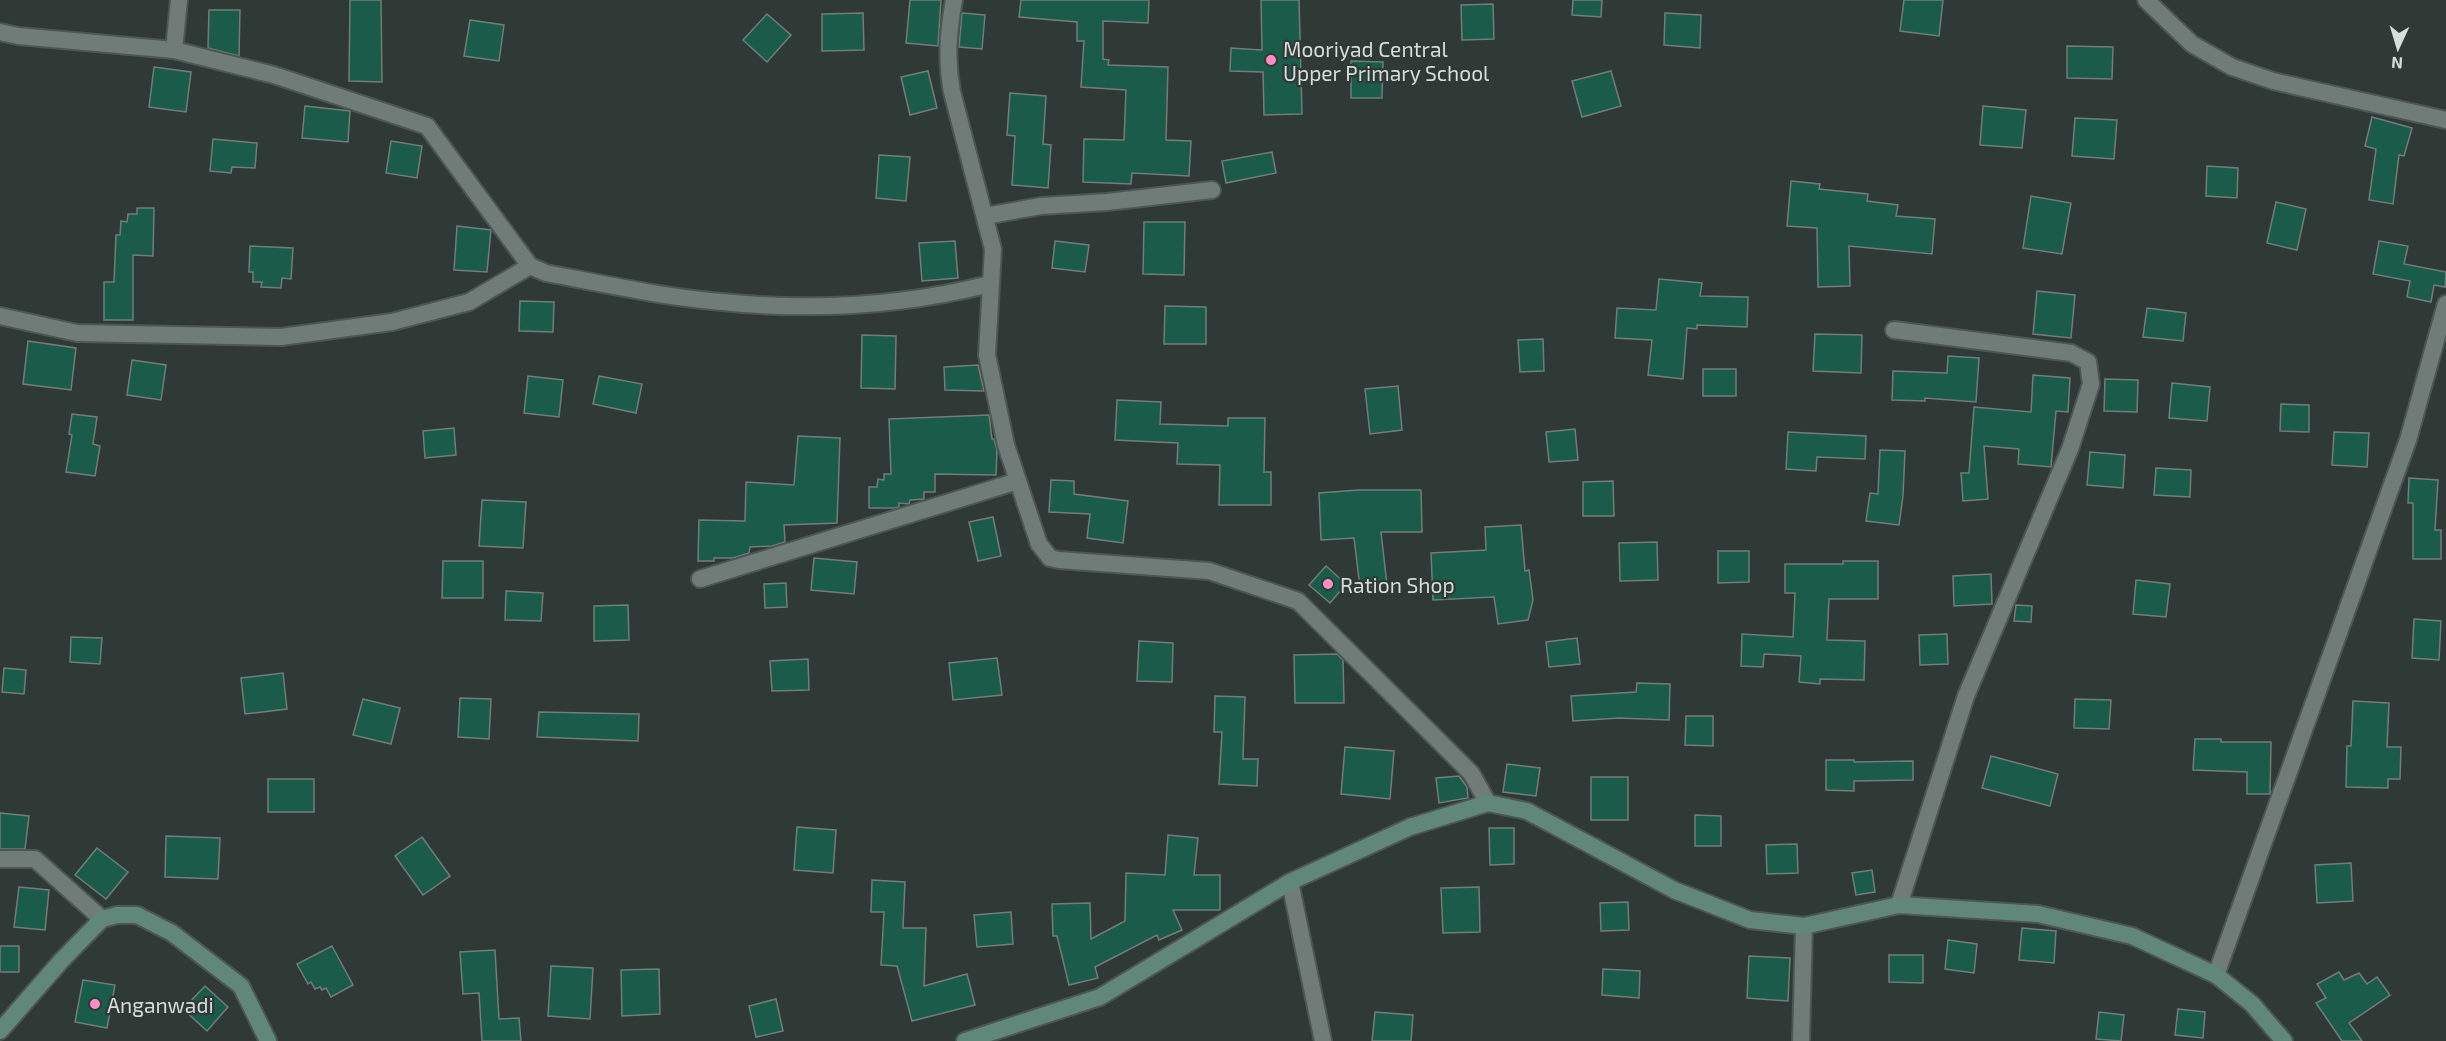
<svg xmlns="http://www.w3.org/2000/svg" width="2446" height="1041" font-family="'Exo 2',sans-serif">
<rect width="100%" height="100%" fill="#2f3935"/>
<g fill="#1a5c49" stroke="#727d79" stroke-width="1.5">
<polygon points="350,0 381,0 382,82 349,81"/>
<polygon points="910,0 941,0 938,46 906,43"/>
<polygon points="1021,0 1149,0 1148,23 1103,21 1103,59 1109,60 1108,65 1168,67 1166,140 1191,141 1189,176 1132,173 1131,184 1083,182 1084,139 1124,140 1126,90 1081,87 1084,41 1077,41 1077,22 1019,17"/>
<polygon points="1261,0 1299,0 1302,114 1264,115 1263,72 1230,71 1231,48 1262,50"/>
<polygon points="1573,0 1602,0 1601,17 1572,15"/>
<polygon points="1904,0 1943,0 1939,36 1900,31"/>
<polygon points="1493,4 1494,39 1462,40 1461,5"/>
<polygon points="209,10 240,10 239,56 208,48"/>
<polygon points="863,13 864,50 822,51 822,14"/>
<polygon points="962,13 985,15 982,49 959,47"/>
<polygon points="1665,13 1701,15 1700,48 1664,45"/>
<polygon points="767,14 791,35 767,62 743,40"/>
<polygon points="470,20 504,25 499,61 464,56"/>
<polygon points="2067,46 2113,47 2112,79 2067,78"/>
<polygon points="1351,61 1383,62 1382,98 1351,98"/>
<polygon points="154,67 191,72 186,112 149,107"/>
<polygon points="928,71 937,108 910,115 901,77"/>
<polygon points="1611,71 1621,106 1582,117 1572,81"/>
<polygon points="1010,93 1046,96 1043,144 1051,145 1048,188 1012,185 1015,136 1007,135"/>
<polygon points="305,106 350,111 348,142 302,138"/>
<polygon points="1983,106 2026,110 2022,148 1980,145"/>
<polygon points="2372,117 2412,128 2404,156 2399,155 2393,204 2369,200 2376,149 2365,146"/>
<polygon points="2075,118 2117,120 2114,159 2072,156"/>
<polygon points="213,139 257,143 255,168 232,167 231,173 210,171"/>
<polygon points="391,141 422,146 417,178 386,173"/>
<polygon points="1272,152 1276,173 1226,183 1222,161"/>
<polygon points="879,155 910,157 906,201 876,198"/>
<polygon points="2207,166 2238,168 2237,198 2206,196"/>
<polygon points="1791,181 1820,184 1819,189 1868,194 1867,201 1898,205 1896,216 1935,219 1932,254 1849,246 1850,286 1818,287 1817,228 1787,226"/>
<polygon points="2031,196 2071,203 2062,254 2023,248"/>
<polygon points="2276,202 2306,209 2297,250 2267,243"/>
<polygon points="137,208 154,208 153,256 133,255 133,320 104,320 104,282 114,282 116,235 120,235 121,221 127,222 128,214 137,214"/>
<polygon points="1144,222 1185,222 1184,275 1143,274"/>
<polygon points="457,226 491,230 487,272 454,270"/>
<polygon points="955,241 958,278 922,281 919,243"/>
<polygon points="1055,241 1089,245 1085,272 1052,268"/>
<polygon points="2379,241 2408,246 2404,264 2446,272 2445,287 2434,285 2431,302 2407,297 2410,281 2373,274"/>
<polygon points="250,246 293,248 291,279 282,278 281,288 261,287 262,282 253,282 253,272 249,272"/>
<polygon points="1659,279 1702,283 1700,296 1748,297 1747,327 1697,325 1697,329 1687,328 1683,379 1648,375 1652,340 1615,338 1617,308 1656,310"/>
<polygon points="2037,291 2075,295 2071,338 2033,334"/>
<polygon points="520,301 554,302 553,332 519,331"/>
<polygon points="1165,306 1206,307 1206,344 1164,344"/>
<polygon points="2147,308 2186,313 2183,341 2143,337"/>
<polygon points="1815,334 1862,335 1861,373 1813,371"/>
<polygon points="862,335 896,336 895,389 861,388"/>
<polygon points="1543,339 1544,371 1520,372 1518,340"/>
<polygon points="28,341 76,348 71,390 23,384"/>
<polygon points="1948,356 1979,358 1976,402 1925,398 1925,401 1892,400 1893,371 1947,373"/>
<polygon points="132,360 166,365 161,400 127,395"/>
<polygon points="978,365 984,391 945,390 944,367"/>
<rect x="1703" y="369" width="33" height="27"/>
<polygon points="2033,375 2070,378 2068,412 2056,411 2051,467 2018,464 2019,449 1984,446 1988,499 1963,501 1961,473 1969,473 1974,407 2031,412"/>
<polygon points="528,376 563,380 559,417 524,413"/>
<polygon points="599,376 642,384 636,413 593,404"/>
<polygon points="2105,379 2138,380 2137,412 2104,411"/>
<polygon points="2172,383 2210,387 2207,421 2169,418"/>
<polygon points="1398,386 1402,430 1370,434 1365,389"/>
<polygon points="1117,400 1161,402 1160,424 1228,426 1228,418 1265,418 1264,472 1271,472 1271,505 1219,505 1220,465 1177,464 1178,443 1115,440"/>
<polygon points="2281,404 2309,405 2309,432 2280,431"/>
<polygon points="72,414 97,417 93,444 100,446 95,476 66,472 72,435 69,434"/>
<polygon points="989,415 992,439 994,439 997,450 996,475 935,474 935,492 924,492 924,499 910,500 909,504 899,503 899,507 895,508 869,508 869,487 877,487 878,479 884,480 884,474 891,474 889,419"/>
<polygon points="454,428 456,455 425,458 423,431"/>
<polygon points="1575,429 1578,460 1549,462 1546,432"/>
<polygon points="1788,432 1866,436 1865,459 1817,457 1816,471 1786,469"/>
<polygon points="2334,432 2369,433 2367,467 2332,465"/>
<polygon points="798,436 840,438 837,523 784,525 785,542 772,546 750,547 749,553 733,558 714,558 714,561 698,561 699,520 745,521 746,482 794,485"/>
<polygon points="1880,450 1905,451 1903,496 1899,525 1866,521 1870,493 1878,494"/>
<polygon points="2090,452 2125,455 2123,488 2087,485"/>
<polygon points="2156,468 2191,470 2190,497 2154,495"/>
<polygon points="2409,478 2438,480 2435,530 2441,530 2441,559 2413,559 2413,503 2408,503"/>
<polygon points="1051,480 1074,481 1074,494 1128,501 1123,543 1087,538 1090,514 1049,512"/>
<polygon points="1613,481 1614,516 1583,516 1583,482"/>
<polygon points="1358,490 1421,490 1422,532 1381,532 1387,585 1360,588 1354,538 1321,540 1319,493"/>
<polygon points="482,500 526,502 523,548 479,546"/>
<polygon points="993,517 1001,556 978,561 969,522"/>
<polygon points="1521,525 1525,571 1529,570 1533,600 1528,620 1498,624 1494,597 1433,600 1431,553 1486,550 1485,527"/>
<polygon points="1657,542 1658,580 1620,581 1619,543"/>
<polygon points="1718,551 1749,551 1749,582 1718,583"/>
<polygon points="814,558 857,562 854,594 811,590"/>
<polygon points="443,561 483,561 483,598 442,598"/>
<polygon points="1843,561 1878,561 1878,599 1829,599 1827,640 1865,641 1864,680 1820,679 1820,684 1799,682 1801,656 1764,654 1763,667 1741,666 1742,634 1793,637 1795,593 1785,593 1785,564 1843,564"/>
<polygon points="1326,566 1346,584 1330,603 1309,585"/>
<polygon points="1991,574 1992,604 1954,606 1953,576"/>
<polygon points="2136,580 2170,584 2166,617 2133,614"/>
<polygon points="786,583 787,607 765,608 764,584"/>
<polygon points="506,591 543,593 541,621 505,620"/>
<polygon points="628,605 629,640 594,641 594,606"/>
<polygon points="2016,605 2032,606 2031,622 2014,621"/>
<polygon points="2414,619 2441,621 2439,660 2412,658"/>
<polygon points="1947,634 1948,664 1920,665 1919,635"/>
<polygon points="71,637 102,638 100,664 70,662"/>
<polygon points="1577,638 1580,664 1549,667 1546,642"/>
<polygon points="1139,641 1173,643 1172,682 1137,681"/>
<polygon points="1337,654 1343,660 1344,703 1295,703 1294,655"/>
<polygon points="997,658 1002,695 953,700 949,663"/>
<polygon points="808,659 809,690 772,691 770,661"/>
<polygon points="4,668 26,670 24,694 2,692"/>
<polygon points="283,673 287,709 245,714 241,678"/>
<polygon points="1637,683 1670,684 1669,720 1619,718 1573,721 1571,696 1636,692"/>
<polygon points="1215,696 1245,697 1243,759 1258,759 1257,786 1219,784 1222,732 1214,732"/>
<polygon points="460,698 491,699 489,739 458,737"/>
<polygon points="363,699 400,708 391,744 353,735"/>
<polygon points="2075,699 2111,700 2109,729 2074,728"/>
<polygon points="2353,701 2389,703 2387,747 2401,747 2400,779 2388,779 2388,788 2346,787 2347,746 2351,746"/>
<polygon points="539,712 639,714 638,741 537,737"/>
<polygon points="1686,716 1713,716 1713,746 1685,745"/>
<polygon points="2195,739 2221,739 2221,742 2271,742 2270,794 2247,794 2247,772 2193,770"/>
<polygon points="1345,747 1394,751 1390,799 1341,794"/>
<polygon points="1991,756 2058,774 2050,806 1982,788"/>
<polygon points="1826,760 1854,760 1854,762 1913,761 1913,780 1854,781 1854,791 1826,790"/>
<polygon points="1507,764 1540,768 1536,796 1503,792"/>
<polygon points="1459,776 1467,787 1468,798 1439,803 1436,778"/>
<rect x="1591" y="777" width="37" height="43"/>
<rect x="268" y="779" width="46" height="33"/>
<polygon points="0,813 29,816 25,849 0,849"/>
<polygon points="1695,815 1721,816 1721,846 1695,846"/>
<polygon points="797,827 836,830 833,873 794,870"/>
<polygon points="1489,828 1514,828 1514,864 1490,865"/>
<polygon points="1168,835 1198,838 1194,875 1220,875 1220,910 1173,910 1182,930 1159,940 1157,935 1095,967 1098,978 1069,985 1057,936 1053,936 1052,904 1090,903 1091,939 1125,921 1126,873 1165,875"/>
<polygon points="166,836 220,838 218,879 165,877"/>
<polygon points="422,837 450,876 423,895 395,856"/>
<polygon points="1797,844 1798,873 1767,874 1766,845"/>
<polygon points="97,848 128,872 106,899 75,875"/>
<polygon points="2351,863 2353,901 2317,903 2315,865"/>
<polygon points="1872,870 1875,892 1856,895 1852,873"/>
<polygon points="872,880 905,882 903,928 926,928 924,986 967,974 975,1005 912,1021 897,966 881,965 884,912 871,912"/>
<polygon points="19,887 49,890 45,930 14,927"/>
<polygon points="1479,887 1480,932 1443,933 1441,888"/>
<polygon points="1628,902 1629,930 1601,931 1600,903"/>
<polygon points="1011,912 1013,944 977,947 974,915"/>
<polygon points="2022,928 2056,931 2054,963 2019,960"/>
<polygon points="1948,940 1977,944 1974,973 1945,969"/>
<rect x="0" y="946" width="19" height="26"/>
<polygon points="332,946 353,985 331,997 326,988 322,990 320,987 315,989 311,982 308,984 297,964"/>
<polygon points="495,950 499,1019 519,1018 521,1041 482,1041 479,993 463,994 460,952"/>
<polygon points="1889,955 1923,955 1923,983 1889,982"/>
<polygon points="1749,956 1790,958 1788,1001 1747,998"/>
<polygon points="551,966 593,968 590,1019 548,1016"/>
<polygon points="659,969 660,1014 622,1016 621,970"/>
<polygon points="1603,969 1640,971 1639,998 1602,995"/>
<polygon points="2339,972 2344,980 2359,973 2367,984 2377,977 2390,995 2349,1023 2362,1041 2342,1041 2316,1003 2326,998 2317,984"/>
<polygon points="83,980 115,985 107,1028 75,1022"/>
<polygon points="205,986 228,1007 207,1031 183,1009"/>
<polygon points="776,999 783,1031 756,1037 749,1006"/>
<polygon points="2178,1009 2205,1012 2203,1038 2175,1035"/>
<polygon points="1375,1012 1413,1015 1411,1041 1372,1041"/>
<polygon points="2099,1012 2124,1015 2121,1041 2096,1039"/>
</g>
<g fill="none" stroke-linecap="round" stroke-linejoin="round">
<defs>
<g id="minor">
<path d="M179 0 174 50 274 75 427 126 530 266 546 273C604 284 663 297 722 302 811 311 903 306 990 284"/>
<path d="M954 0C948 32 946 60 952 92L993 249 987 355 1006 445 1039 544 1050 558 1059 560 1209 571 1298 601 1471 773 1488 803"/>
<polyline points="2146,0 2192,44 2232,67 2273,81 2446,120"/>
<polyline points="0,32 18,36 174,50"/>
<polyline points="985,216 1041,206 1107,202 1212,190"/>
<polyline points="0,316 77,333 281,337 392,322 469,302 530,266"/>
<polyline points="1894,330 2071,353 2088,362 2091,384 2070,449 1966,696 1899,905"/>
<polyline points="700,579 1018,481"/>
<polyline points="0,859 35,859 102,919"/>
<polyline points="1290,882 1323,1041"/>
<polyline points="2216,975 2408,440 2446,304"/>
<polyline points="1801,1041 1804,926"/>
</g>
<g id="secondary">
<polyline points="0,1031 61,961 102,919 117,915 137,915 172,933 241,986 268,1041"/>
<polyline points="965,1041 1100,997 1290,882 1410,827 1488,803 1527,811 1674,890 1750,920 1804,926 1899,905 2038,914 2132,936 2216,975 2252,1004 2284,1041"/>
</g>
</defs>
<use href="#minor" stroke="#4d5652" stroke-width="20"/>
<use href="#secondary" stroke="#4d5652" stroke-width="20"/>
<use href="#minor" stroke="#707c77" stroke-width="16"/>
<use href="#secondary" stroke="#60877a" stroke-width="16"/>
</g>
<g fill="#fb8fc5" stroke="#2f3935" stroke-width="2">
<circle cx="1271" cy="60" r="6"/>
<circle cx="1328" cy="584" r="6"/>
<circle cx="95" cy="1004" r="6"/>
</g>
<g text-anchor="middle" dominant-baseline="central" stroke-width="4.5" stroke-linejoin="round" paint-order="stroke">
<g font-size="21" fill="#d7dddb" stroke="#2f3935" text-anchor="start">
<text x="1283" y="48">Mooriyad Central<tspan x="1283" dy="24">Upper Primary School</tspan></text>
<text x="1340" y="584">Ration Shop</text>
<text x="107" y="1004">Anganwadi</text>
</g>
</g>
<g transform="translate(2398 48) rotate(184)" stroke="#2f3935" stroke-width="4.5" paint-order="stroke">
<path d="M0-4.5L10 22L0 15L-10 22Z" fill="#d7dddb"/>
<text y="-9" font-size="16" font-weight="bold" text-anchor="middle" fill="#d7dddb">N</text>
</g>
</svg>
